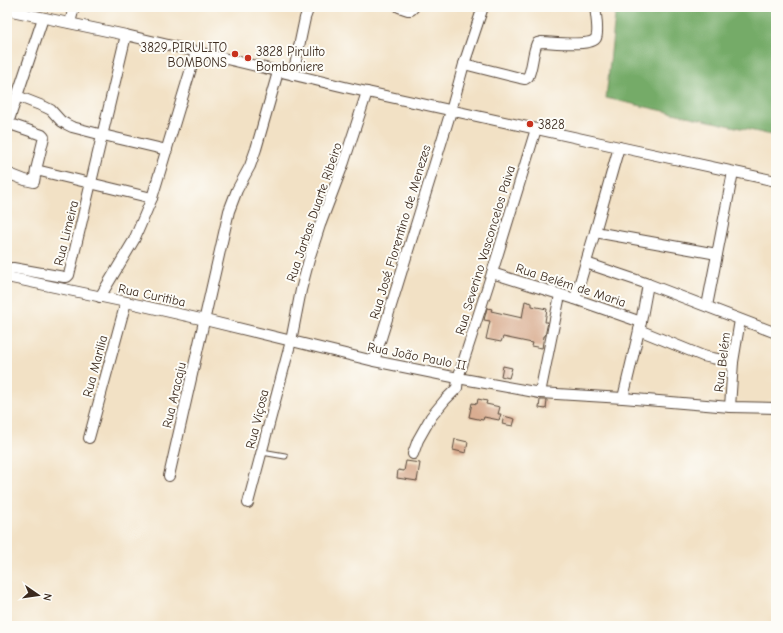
<svg xmlns="http://www.w3.org/2000/svg" width="783" height="633" font-family="'Comic Neue',sans-serif">
<rect width="100%" height="100%" fill="#fdfcf7"/>
<filter id="ink" filterUnits="userSpaceOnUse"><feTurbulence type="fractalNoise" baseFrequency=".025" numOctaves="2"/><feDisplacementMap in="SourceGraphic" scale="8" xChannelSelector="R" yChannelSelector="G"/><feConvolveMatrix kernelMatrix="1 2 1 2 8 2 1 2 1" color-interpolation-filters="sRGB"/></filter>
<filter id="wash" filterUnits="userSpaceOnUse"><feTurbulence type="fractalNoise" baseFrequency=".012" numOctaves="4" result="noise"/><feDisplacementMap in="SourceGraphic" scale="16" xChannelSelector="R" yChannelSelector="G"/><feGaussianBlur stdDeviation="0.9" result="paint"/><feColorMatrix in="noise" values="0 0 0 0 0 0 0 0 0 0 0 0 0 0 0 0 0 1.4 0 .05"/><feComposite in="paint" operator="in"/></filter>
<g filter="url(#wash)">
<rect width="100%" height="100%" fill="#f2e1c5"/>
<polygon fill="#75ab68" stroke="#586a43" points="616,7 776,7 776,136 606,98"/>
<g id="blocks">
<g fill="#d9ad91">
<polygon points="525,301 532,303 532,306 547,309 545,322 548,322 545,336 544,336 542,348 531,346 532,343 503,337 501,342 486,339 490,321 484,320 487,308 492,309 491,311 522,318"/>
<polygon points="503,366 512,368 509,378 501,376"/>
<polygon points="478,399 487,401 486,404 500,407 498,414 501,414 499,420 484,417 483,420 469,417 472,403 477,404"/>
<polygon points="540,400 547,400 546,409 539,408"/>
<polygon points="504,416 515,419 513,426 502,424"/>
<polygon points="455,439 468,442 466,453 453,450"/>
<polygon points="406,461 420,463 417,481 397,478 398,470 404,471"/>
</g>
</g>
</g>
<g filter="url(#ink)">
<use href="#blocks" fill-opacity="0" stroke="#564537" stroke-width="1"/>
<g fill="none" stroke-linecap="round" stroke-linejoin="round">
<defs>
<polyline id="lane" points="262,452 285,456"/>
<g id="street">
<polyline points="399,7 408,10 411,10 414,7"/>
<polyline points="7,10 126,35 349,88 619,147 776,181"/>
<polyline points="70,23 74,7"/>
<path d="M464 64 520 78 525 79 528 77C533 67 532 54 537 43L541 42C551 42 591 47 596 38 599 32 596 15 595 7"/>
<polyline points="293,75 305,18 309,7"/>
<polyline points="17,96 45,107 51,110 61,121 66,124 72,127 103,135 167,150"/>
<polyline points="7,123 42,135 44,137 36,170"/>
<polyline points="8,123 43,18"/>
<polyline points="7,173 25,180 34,182 36,170 152,198"/>
<polyline points="595,232 717,254"/>
<polyline points="586,263 648,284 776,333"/>
<polyline points="7,269 13,268 64,277 67,277 69,275 126,35"/>
<polyline points="492,273 575,299 641,322"/>
<polyline points="7,277 126,302 205,320 374,361 458,378 540,393 623,398 730,407 776,408"/>
<polyline points="100,297 134,240 152,198 196,52"/>
<polyline points="575,299 595,232 619,147"/>
<polyline points="707,306 733,172"/>
<polyline points="639,330 703,356 712,358 733,362"/>
<polyline points="374,361 451,111 464,64 483,7"/>
<polyline points="540,393 560,295"/>
<polyline points="623,398 641,322 648,284"/>
<polyline points="730,407 733,362 740,320"/>
<polyline points="89,438 126,302"/>
<polyline points="413,454 418,440 431,417 445,400 457,388 458,378 492,273 536,129"/>
<polyline points="169,476 229,211 237,190 250,166 256,149 278,72"/>
<polyline points="248,503 291,341 301,290 310,256 320,225 344,162 367,92"/>
</g>
</defs>
<use href="#lane" stroke="#564537" stroke-width="7"/>
<use href="#street" stroke="#564537" stroke-width="12"/>
<use href="#lane" stroke="#fff" stroke-width="5"/>
<use href="#street" stroke="#fff" stroke-width="10"/>
</g>
</g>
<g fill="#c8321e" stroke="#fdfcf7" stroke-width="1.5">
<circle cx="235" cy="54" r="4"/>
<circle cx="248" cy="58" r="4"/>
<circle cx="530" cy="124" r="4"/>
</g>
<g text-anchor="middle" dominant-baseline="central" stroke-width="4" stroke-linejoin="round" paint-order="stroke">
<g font-size="13" fill="#3b2a1e" stroke="#fdfcf7" text-anchor="start">
<text x="227" y="47" text-anchor="end">3829 PIRULITO<tspan x="227" dy="15">BOMBONS</tspan></text>
<text x="256" y="51">3828 Pirulito<tspan x="256" dy="15">Bomboniere</tspan></text>
<text x="538" y="124">3828</text>
</g>
<g font-size="13" fill="#3b2a1e" stroke="#fdfcf7">
<text transform="translate(314 212) rotate(-71)">Rua Jarbas Duarte Ribeiro</text>
<text transform="translate(400 232) rotate(-73)">Rua José Florentino de Menezes</text>
<text transform="translate(66 233) rotate(-76)">Rua Limeira</text>
<text transform="translate(485 250) rotate(-73)">Rua Severino Vasconcelos Paiva</text>
<text transform="translate(571 285) rotate(18)">Rua Belém de Maria</text>
<text transform="translate(152 295) rotate(12)">Rua Curitiba</text>
<text transform="translate(417 356) rotate(11)">Rua João Paulo II</text>
<text transform="translate(722 362) rotate(-83)">Rua Belém</text>
<text transform="translate(95 366) rotate(-75)">Rua Marilia</text>
<text transform="translate(174 395) rotate(-77)">Rua Aracaju</text>
<text transform="translate(257 419) rotate(-76)">Rua Viçosa</text>
</g>
</g>
<rect width="783" height="633" fill="none" stroke="#fdfcf7" stroke-width="24"/>
<g transform="translate(38 595) rotate(103)" stroke="#fdfcf7" stroke-width="3" paint-order="stroke">
<path d="M0-3L7 15L0 10L-7 15Z" fill="#3b2a1e"/>
<text y="-6" font-size="11" font-weight="bold" text-anchor="middle" fill="#3b2a1e">N</text>
</g>
</svg>
